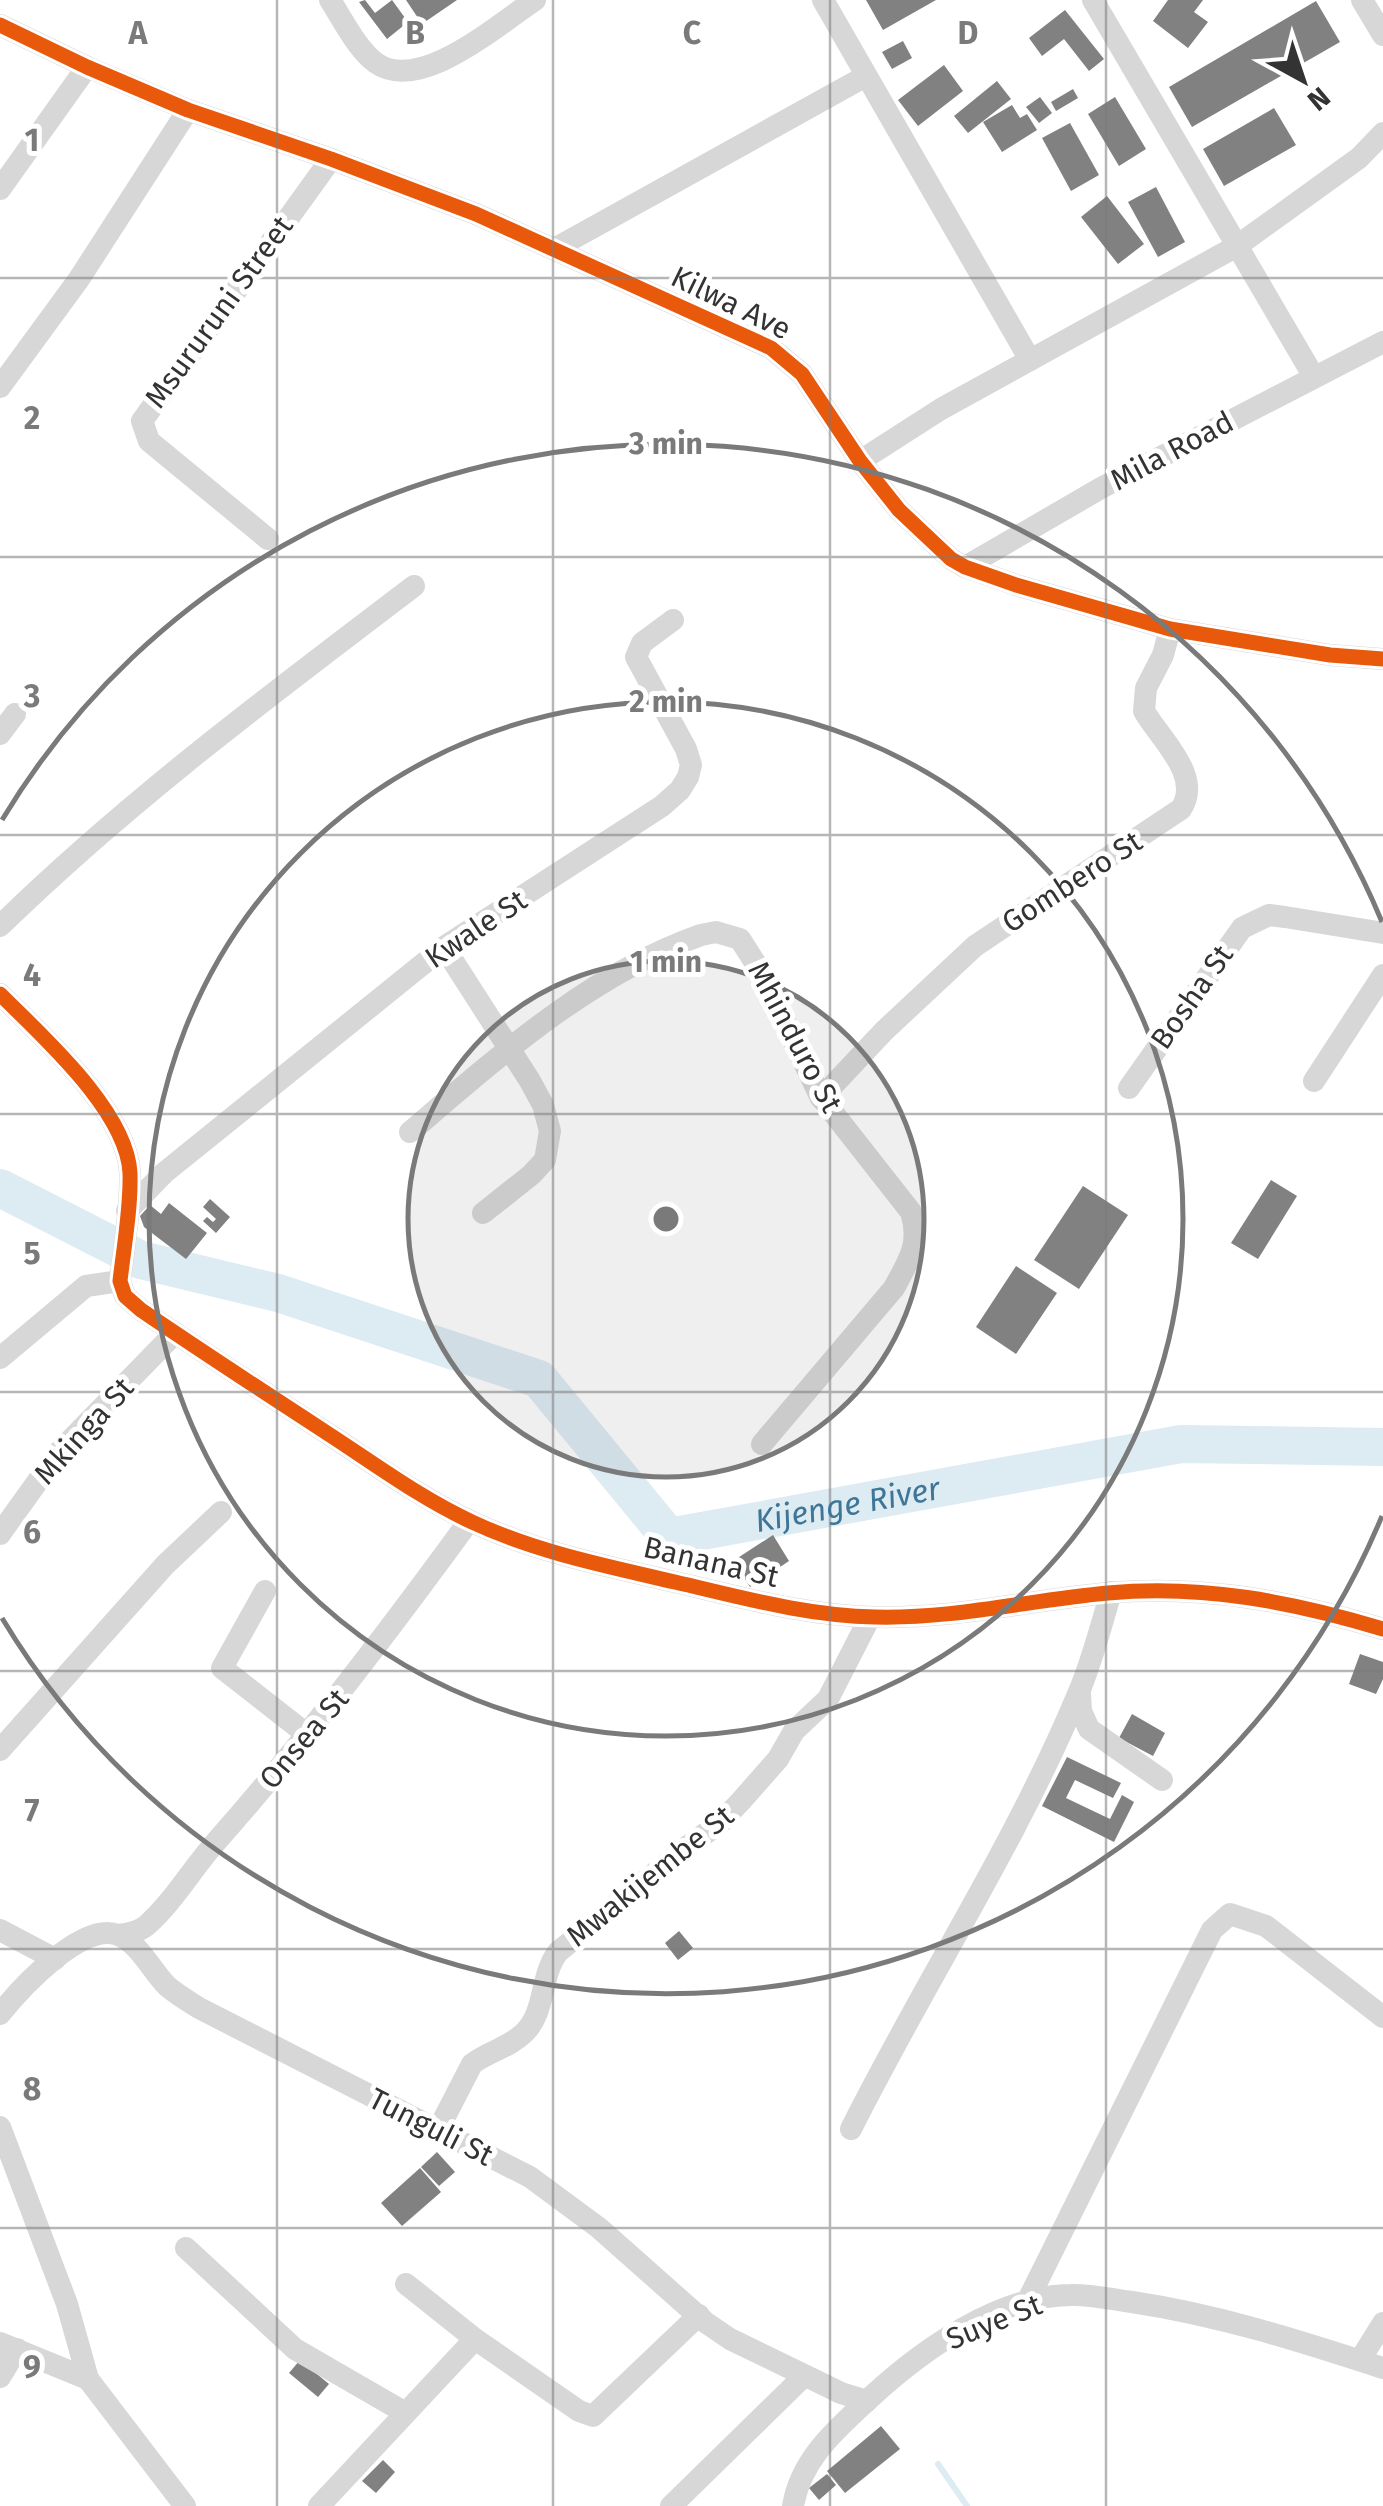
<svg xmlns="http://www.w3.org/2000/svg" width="1383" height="2506" font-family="'Fira Sans',sans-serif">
<rect width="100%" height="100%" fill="#fff"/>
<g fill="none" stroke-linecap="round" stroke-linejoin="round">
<polyline stroke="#ddebf3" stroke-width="6" points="938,2464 967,2506"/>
<path stroke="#ddebf3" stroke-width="38" id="s1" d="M0 1188 141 1260 278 1293 539 1379 669 1537 1181 1444 1383 1447"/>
</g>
<g fill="#818181">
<polygon points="365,0 375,13 392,0 408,22 387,39 359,2"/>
<polygon points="406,0 457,0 422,24"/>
<polygon points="866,0 936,0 883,30"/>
<polygon points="1168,0 1203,0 1194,12 1208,22 1188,48 1153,21"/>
<polygon points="1316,1 1340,42 1192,127 1169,87"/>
<polygon points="1065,10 1104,59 1089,71 1064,39 1042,56 1029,38"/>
<polygon points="903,41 912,58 892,69 882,52"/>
<polygon points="944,65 963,91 918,126 898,100"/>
<polygon points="997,81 1011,99 968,133 954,116"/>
<polygon points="1073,89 1078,98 1056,111 1051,102"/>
<polygon points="1040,97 1052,113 1039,123 1026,107"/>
<polygon points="1115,97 1146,149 1119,166 1088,114"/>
<polygon points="1012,105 1020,118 1027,114 1037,130 1002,152 983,122"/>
<polygon points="1274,108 1296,145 1224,186 1203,149"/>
<polygon points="1070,123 1099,175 1071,191 1042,138"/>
<polygon points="1156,187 1185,242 1158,257 1128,202"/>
<polygon points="1107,196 1144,244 1118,264 1081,217"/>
<polygon points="1271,1180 1297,1196 1258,1259 1231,1243"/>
<polygon points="1083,1186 1128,1215 1079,1289 1034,1260"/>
<polygon points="210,1199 230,1217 216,1233 203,1221 207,1217 213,1222 216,1219 203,1207"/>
<polygon points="169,1203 207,1233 186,1259 144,1227 140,1216 150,1205 161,1214"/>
<polygon points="1016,1266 1057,1293 1016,1354 976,1327"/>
<polygon points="773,1535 789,1561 750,1587 733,1561"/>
<polygon points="1360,1654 1383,1662 1383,1679 1376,1694 1349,1684"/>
<polygon points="1132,1714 1165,1733 1153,1756 1119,1738"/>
<polygon points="1067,1757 1121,1783 1113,1798 1075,1780 1066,1798 1110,1819 1122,1795 1134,1802 1114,1842 1042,1806"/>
<polygon points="679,1931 693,1948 678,1960 665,1943"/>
<polygon points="437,2152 455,2172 439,2186 421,2167"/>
<polygon points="420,2168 441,2192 402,2226 381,2203"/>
<polygon points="300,2360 329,2384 318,2397 289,2373"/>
<polygon points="881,2426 900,2449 845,2493 827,2471"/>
<polygon points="383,2460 395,2472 376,2493 362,2481"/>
<polygon points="827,2474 836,2485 819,2500 809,2488"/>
</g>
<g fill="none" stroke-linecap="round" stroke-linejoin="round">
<g stroke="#d7d7d7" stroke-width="22">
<path d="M330 0C343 20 357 49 376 63 420 94 498 24 535 0"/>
<polyline points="823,0 1030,360"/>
<polyline points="1093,0 1314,377"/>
<polyline points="1362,0 1383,35"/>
<polyline points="0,25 87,67 188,110 331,159 476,214 771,348 802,374 860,461 899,510 951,559 965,567 1016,585 1170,629 1330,655 1383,659"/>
<polyline points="0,189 87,67"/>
<polyline points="554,249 866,76"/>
<polyline points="0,387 79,279 188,110"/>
<polyline points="860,461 941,409 1237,246 1359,158 1383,133"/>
<polyline points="268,539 149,441 142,421 331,159"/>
<polyline points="965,567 1101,488 1383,342"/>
<polyline points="0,734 15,714"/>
<path d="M0 926C128 801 272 694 414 586"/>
<polyline points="444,947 530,1081 543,1105 550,1131 545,1160 531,1175 483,1213"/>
<path d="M0 994C42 1036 127 1111 130 1173 131 1208 124 1246 120 1281L125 1296 141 1310C204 1353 267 1394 330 1435 376 1465 422 1499 472 1522 536 1552 606 1566 675 1582 740 1597 807 1616 875 1617 954 1619 1030 1600 1108 1593 1201 1584 1294 1602 1383 1629"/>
<polyline points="1314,1081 1383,975"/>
<polyline points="1129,1088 1242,928 1269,915 1285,917 1383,933"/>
<path d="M821 1098 884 1031 975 946 1181 809C1203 776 1160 739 1144 711L1146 688 1163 655 1170 629"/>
<path d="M410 1132C498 1057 590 974 701 935L716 932 740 939 761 972 820 1096 911 1212C921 1244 909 1260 894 1288L762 1444"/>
<polyline points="127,1211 164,1173 444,947 662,806 680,790 688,777 691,765 686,749 636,657 642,643 673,620"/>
<polyline points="0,1358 86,1286 120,1281"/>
<polyline points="0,1534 58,1453 175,1333"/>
<polyline points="265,1591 222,1668 309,1736"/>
<polyline points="1080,1694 1081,1711 1089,1729 1162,1780"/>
<polyline points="0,1750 165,1565 221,1512"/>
<polyline points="0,1930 55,1959"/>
<path d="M119 1935C130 1933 139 1932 147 1925 173 1902 192 1869 215 1843 306 1740 388 1632 469 1521"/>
<path d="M0 2014C19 1990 83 1920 118 1935 140 1944 151 1970 167 1986 176 1994 188 2001 199 2008L530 2177 599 2228 705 2322 730 2339 841 2393 867 2401"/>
<polyline points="0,2127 67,2304 88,2379 185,2506"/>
<path d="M851 2129C924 1983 1015 1845 1078 1694 1092 1662 1101 1626 1111 1592"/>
<path d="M438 2130 472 2064C489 2051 509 2048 525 2032 546 2011 540 1975 558 1952L684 1849 720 1823 741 1801 778 1759 794 1731 828 1699 870 1617"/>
<polyline points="186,2248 295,2349 404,2412"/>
<polyline points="406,2284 475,2339 579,2411 593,2416 699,2315"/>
<polyline points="1027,2302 1212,1930 1230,1914 1266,1926 1383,2017"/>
<polyline points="0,2343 88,2379"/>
<polyline points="1360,2360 1383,2323"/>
<polyline points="0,2377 17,2349"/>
<polyline points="319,2506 475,2339"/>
<polyline points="671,2506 804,2376"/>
<path d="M793 2506C801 2458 837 2429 871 2397 922 2350 999 2295 1071 2295 1091 2294 1113 2300 1132 2302 1219 2315 1300 2341 1383 2368"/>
</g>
<defs>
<g id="cycleway">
<polyline points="0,25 87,67 188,110 331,159 476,214 771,348 802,374 860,461 899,510 951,559 965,567 1016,585 1170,629 1330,655 1383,659"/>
<path d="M0 994C42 1036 127 1111 130 1173 131 1208 124 1246 120 1281L125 1296 141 1310C204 1353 267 1394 330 1435 376 1465 422 1499 472 1522 536 1552 606 1566 675 1582 740 1597 807 1616 875 1617 954 1619 1030 1600 1108 1593 1201 1584 1294 1602 1383 1629"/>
</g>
</defs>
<use href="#cycleway" stroke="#fff" stroke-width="21"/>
<use href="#cycleway" stroke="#e8590c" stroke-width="15"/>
</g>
<path fill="none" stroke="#7a7a7a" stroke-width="2.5" stroke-opacity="0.55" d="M277 0V2506M553 0V2506M830 0V2506M1106 0V2506M0 278H1383M0 557H1383M0 835H1383M0 1114H1383M0 1392H1383M0 1671H1383M0 1949H1383M0 2228H1383"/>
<circle cx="666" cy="1219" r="258" fill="#7a7a7a" fill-opacity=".12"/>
<g fill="none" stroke="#7a7a7a" stroke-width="5">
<circle cx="666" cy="1219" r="258"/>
<circle cx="666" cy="1219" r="517"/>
<path d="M1382 1516A775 775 0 0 1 2 1618M2 820A775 775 0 0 1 1382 922"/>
</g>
<g text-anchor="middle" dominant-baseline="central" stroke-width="10" stroke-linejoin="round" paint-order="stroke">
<g font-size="30" fill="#333" stroke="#fff">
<text transform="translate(731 303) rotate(26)">Kilwa Ave</text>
<text transform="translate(219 312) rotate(-54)">Msururuni Street</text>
<text transform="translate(1172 451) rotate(-28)">Mila Road</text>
<text transform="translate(1072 882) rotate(-33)">Gombero St</text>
<text transform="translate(476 929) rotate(-34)">Kwale St</text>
<text transform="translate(1192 997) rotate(-55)">Bosha St</text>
<text transform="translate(795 1037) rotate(62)">Mhinduro St</text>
<text transform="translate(84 1431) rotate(-48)">Mkinga St</text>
<text transform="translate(711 1562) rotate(13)">Banana St</text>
<text transform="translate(304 1739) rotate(-50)">Onsea St</text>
<text transform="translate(650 1876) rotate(-39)">Mwakijembe St</text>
<text transform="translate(431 2127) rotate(27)">Tunguli St</text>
<text transform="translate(994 2322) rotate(-22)">Suye St</text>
</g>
<g font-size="32" font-style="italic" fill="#3f7597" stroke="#fff">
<text stroke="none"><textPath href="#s1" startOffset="960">Kijenge River</textPath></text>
</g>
</g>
<g font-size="32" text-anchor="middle" font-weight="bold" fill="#7a7a7a" stroke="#fff" stroke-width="10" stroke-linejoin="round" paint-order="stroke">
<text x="138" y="44">A</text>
<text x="415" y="44">B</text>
<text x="692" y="44">C</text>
<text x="968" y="44">D</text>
<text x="32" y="151">1</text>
<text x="32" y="429">2</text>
<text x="32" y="707">3</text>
<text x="32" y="986">4</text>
<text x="32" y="1264">5</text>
<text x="32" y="1543">6</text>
<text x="32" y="1821">7</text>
<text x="32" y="2100">8</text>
<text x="32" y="2378">9</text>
</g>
<circle cx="666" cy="1219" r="15" fill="#7a7a7a" stroke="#fff" stroke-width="5"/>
<g font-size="30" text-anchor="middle" font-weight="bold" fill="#7a7a7a" stroke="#fff" stroke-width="10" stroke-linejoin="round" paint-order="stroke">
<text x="666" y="454">3 min</text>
<text x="666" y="712">2 min</text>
<text x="666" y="972">1 min</text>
</g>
<g transform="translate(1303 80) rotate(140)" stroke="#ffffff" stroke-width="8" paint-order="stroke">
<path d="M0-8L18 38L0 25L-18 38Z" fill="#333333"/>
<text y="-15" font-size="28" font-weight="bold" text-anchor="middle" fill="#333333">N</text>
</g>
</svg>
